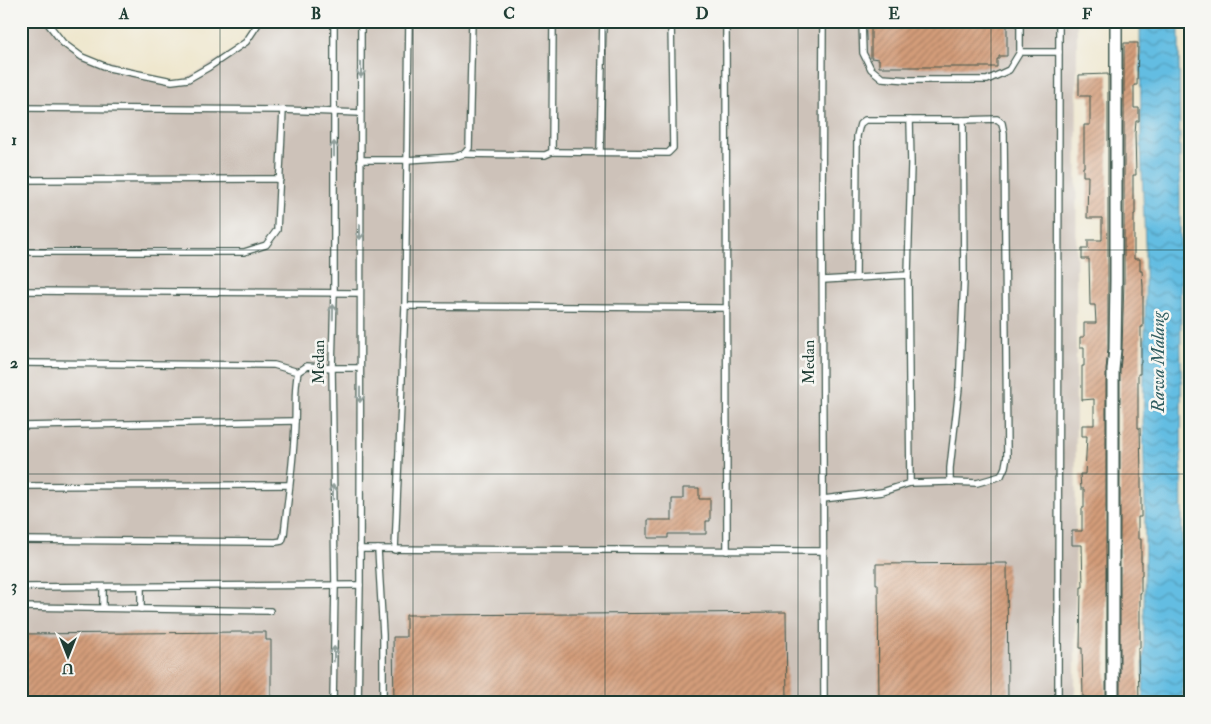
<svg xmlns="http://www.w3.org/2000/svg" width="1211" height="724" font-family="'IM FELL Double Pica',serif">
<defs>
<pattern id="water-waves" width="16" height="10" patternUnits="userSpaceOnUse" patternTransform="scale(1.25)"><rect width="16" height="10" fill="#64bde2"/><path d="M0 5q4-4 8 0t8 0" fill="none" stroke="#529bb8"/></pattern>
<pattern id="building-hatch" width="6" height="6" patternUnits="userSpaceOnUse" patternTransform="scale(1.25)"><rect width="6" height="6" fill="#d39c79"/><path d="M-1 1l2-2M0 6l6-6M5 7l2-2" fill="none" stroke="#ab8064"/></pattern>
</defs>
<rect width="100%" height="100%" fill="#f6f6f2"/>
<filter id="ink" filterUnits="userSpaceOnUse"><feTurbulence type="fractalNoise" baseFrequency=".02" numOctaves="2"/><feDisplacementMap in="SourceGraphic" scale="10" xChannelSelector="R" yChannelSelector="G"/><feConvolveMatrix kernelMatrix="1 2 1 2 8 2 1 2 1" color-interpolation-filters="sRGB"/></filter>
<filter id="wash" filterUnits="userSpaceOnUse"><feTurbulence type="fractalNoise" baseFrequency=".0096" numOctaves="4" result="noise"/><feDisplacementMap in="SourceGraphic" scale="20" xChannelSelector="R" yChannelSelector="G"/><feGaussianBlur stdDeviation="1.12" result="paint"/><feColorMatrix in="noise" values="0 0 0 0 0 0 0 0 0 0 0 0 0 0 0 0 0 1.4 0 .05"/><feComposite in="paint" operator="in"/></filter>
<g filter="url(#wash)">
<rect width="100%" height="100%" fill="#efe7ce"/>
<polygon fill="#cdc2b9" points="21,21 51,21 67,46 177,84 241,46 255,21 1077,21 1075,703 21,703"/>
<polygon fill="url(#water-waves)" stroke="#427d8b" points="1140,21 1179,21 1183,703 1143,703 1145,508 1143,421 1145,329 1145,245 1141,147"/>
<g id="blocks">
<g fill="url(#building-hatch)">
<polygon points="871,21 1007,21 1007,56 999,56 999,59 997,59 997,67 879,67 879,59 871,58"/>
<polygon points="1124,43 1138,43 1137,85 1134,85 1134,108 1139,108 1139,121 1136,121 1135,134 1136,175 1133,175 1133,199 1135,199 1135,214 1134,214 1134,259 1140,259 1140,271 1142,271 1143,286 1143,327 1141,327 1141,363 1140,363 1140,374 1138,374 1138,428 1140,428 1141,475 1141,517 1138,517 1138,539 1141,539 1141,562 1142,562 1142,575 1141,575 1141,593 1140,593 1140,648 1138,648 1139,703 1120,703 1120,370 1122,349 1124,280"/>
<polygon points="1108,74 1108,349 1106,370 1106,703 1086,703 1086,697 1083,697 1082,648 1080,648 1081,587 1083,587 1082,545 1072,545 1072,531 1082,531 1082,508 1084,508 1084,489 1081,489 1080,474 1085,474 1087,436 1082,436 1082,425 1094,425 1094,399 1082,400 1082,366 1084,366 1084,347 1080,347 1080,337 1084,337 1084,323 1096,323 1095,305 1090,305 1089,259 1082,259 1082,249 1088,249 1088,240 1102,240 1102,218 1087,218 1088,176 1083,176 1083,167 1084,167 1084,125 1090,125 1090,96 1079,96 1079,75"/>
<polygon points="683,488 699,488 699,499 710,499 710,521 706,521 706,534 668,534 668,538 648,538 648,520 672,520 672,499 683,499"/>
<polygon points="1007,563 1008,703 879,703 878,584 876,584 876,564"/>
<polygon points="786,612 787,703 394,703 393,637 406,637 406,615 584,614"/>
<polygon points="241,632 266,632 266,640 271,640 271,703 21,703 21,634"/>
</g>
</g>
</g>
<g filter="url(#ink)">
<use href="#blocks" fill-opacity="0" stroke="#3e564b" stroke-width="1"/>
<g fill="none" stroke-linecap="round" stroke-linejoin="round">
<defs>
<g id="service">
<polyline points="46,21 63,43 82,57 109,68 172,81 188,79 209,67 246,42 260,21"/>
<polyline points="726,21 727,551"/>
<polyline points="823,21 822,209 824,703"/>
<polyline points="862,21 863,53 871,69 882,78 909,80 987,80 1009,70 1020,52 1020,21"/>
<polyline points="1020,52 1059,52"/>
<polyline points="21,108 283,110 360,113"/>
<polyline points="552,152 668,153 673,148 671,21"/>
<polyline points="600,152 603,21"/>
<polyline points="464,154 545,155 552,152 553,21"/>
<polyline points="360,160 407,160 453,157 464,154 469,148 472,21"/>
<polyline points="21,180 280,179"/>
<polyline points="21,252 244,252 266,245 277,230 283,110"/>
<polyline points="908,275 910,483"/>
<polyline points="823,280 908,275 911,164 910,120"/>
<polyline points="21,291 360,293"/>
<polyline points="405,306 727,308"/>
<polyline points="21,363 274,365 298,372"/>
<polyline points="21,426 295,421"/>
<polyline points="950,482 977,483 1001,476 1005,467 1007,456 1004,133 1002,123 997,119 963,120"/>
<polyline points="21,486 289,485"/>
<polyline points="823,499 882,492 910,483 950,482 950,468 959,388 964,280 963,120 865,120 860,124 857,136 856,278"/>
<path d="M21 540 276 542 282 541 284 535C288 497 294 459 295 422 296 405 294 389 298 372L307 366 332 368H360"/>
<polyline points="360,549 823,551"/>
<polyline points="378,549 383,635 383,703"/>
<polyline points="395,550 405,306 409,21"/>
<polyline points="21,587 360,585"/>
<polyline points="103,587 103,608"/>
<polyline points="141,587 141,609"/>
<polyline points="21,607 270,611"/>
<polyline points="333,703 335,586 332,368 334,293 334,21"/>
<polyline points="358,703 360,585 361,21"/>
<polyline points="1058,703 1059,21"/>
</g>
<polyline id="minor" points="1113,703 1113,370 1115,349 1116,280 1116,21"/>
</defs>
<use href="#service" stroke="#3e564b" stroke-width="8"/>
<use href="#minor" stroke="#3e564b" stroke-width="14"/>
<use href="#service" stroke="#fff" stroke-width="5.5"/>
<use href="#minor" stroke="#fff" stroke-width="11"/>
</g>
<defs><path id="oneway-shaft" d="M-6 0H5M1.5-3L5.5 0L1.5 3" fill="none" stroke-width="1.6" stroke-linecap="round" stroke-linejoin="round" transform="scale(1.25)"/></defs>
<g stroke="#8f9e9a">
<use href="#oneway-shaft" transform="translate(361 70) rotate(90)"/>
<use href="#oneway-shaft" transform="translate(334 149) rotate(-90)"/>
<use href="#oneway-shaft" transform="translate(360 232) rotate(90)"/>
<use href="#oneway-shaft" transform="translate(333 312) rotate(-89)"/>
<use href="#oneway-shaft" transform="translate(360 395) rotate(90)"/>
<use href="#oneway-shaft" transform="translate(333 492) rotate(-90)"/>
<use href="#oneway-shaft" transform="translate(334 654) rotate(-89)"/>
</g>
</g>
<path fill="none" stroke="#1f3d34" stroke-width="1" stroke-opacity="0.55" d="M220 21V703M413 21V703M605 21V703M798 21V703M991 21V703M21 250H1190M21 474H1190"/>
<g text-anchor="middle" dominant-baseline="central" stroke-width="5" stroke-linejoin="round" paint-order="stroke">
<g font-size="16" fill="#1f3d34" stroke="#f6f6f2">
<text transform="translate(319 362) rotate(-90)">Medan</text>
<text transform="translate(809 362) rotate(-90)">Medan</text>
</g>
<g font-size="18" font-style="italic" fill="#305d60" stroke="#f6f6f2">
<text transform="translate(1158 362) rotate(-90)">Rawa Malang</text>
</g>
</g>
<rect width="1211" height="724" fill="none" stroke="#f6f6f2" stroke-width="55"/>
<g transform="translate(68 656) rotate(180)" stroke="#f6f6f2" stroke-width="4" paint-order="stroke">
<path d="M0-4L9 19L0 12L-9 19Z" fill="#1f3d34"/>
<text y="-8" font-size="14" font-weight="bold" text-anchor="middle" fill="#1f3d34">U</text>
</g>
<rect x="28" y="28" width="1156" height="668" fill="none" stroke="#1f3d34" stroke-width="2"/>
<g font-size="16" text-anchor="middle" font-weight="bold" fill="#1f3d34">
<text x="124" y="19">A</text>
<text x="316" y="19">B</text>
<text x="509" y="19">C</text>
<text x="702" y="19">D</text>
<text x="894" y="19">E</text>
<text x="1087" y="19">F</text>
<text x="14" y="145">1</text>
<text x="14" y="368">2</text>
<text x="14" y="591">3</text>
</g>
</svg>
